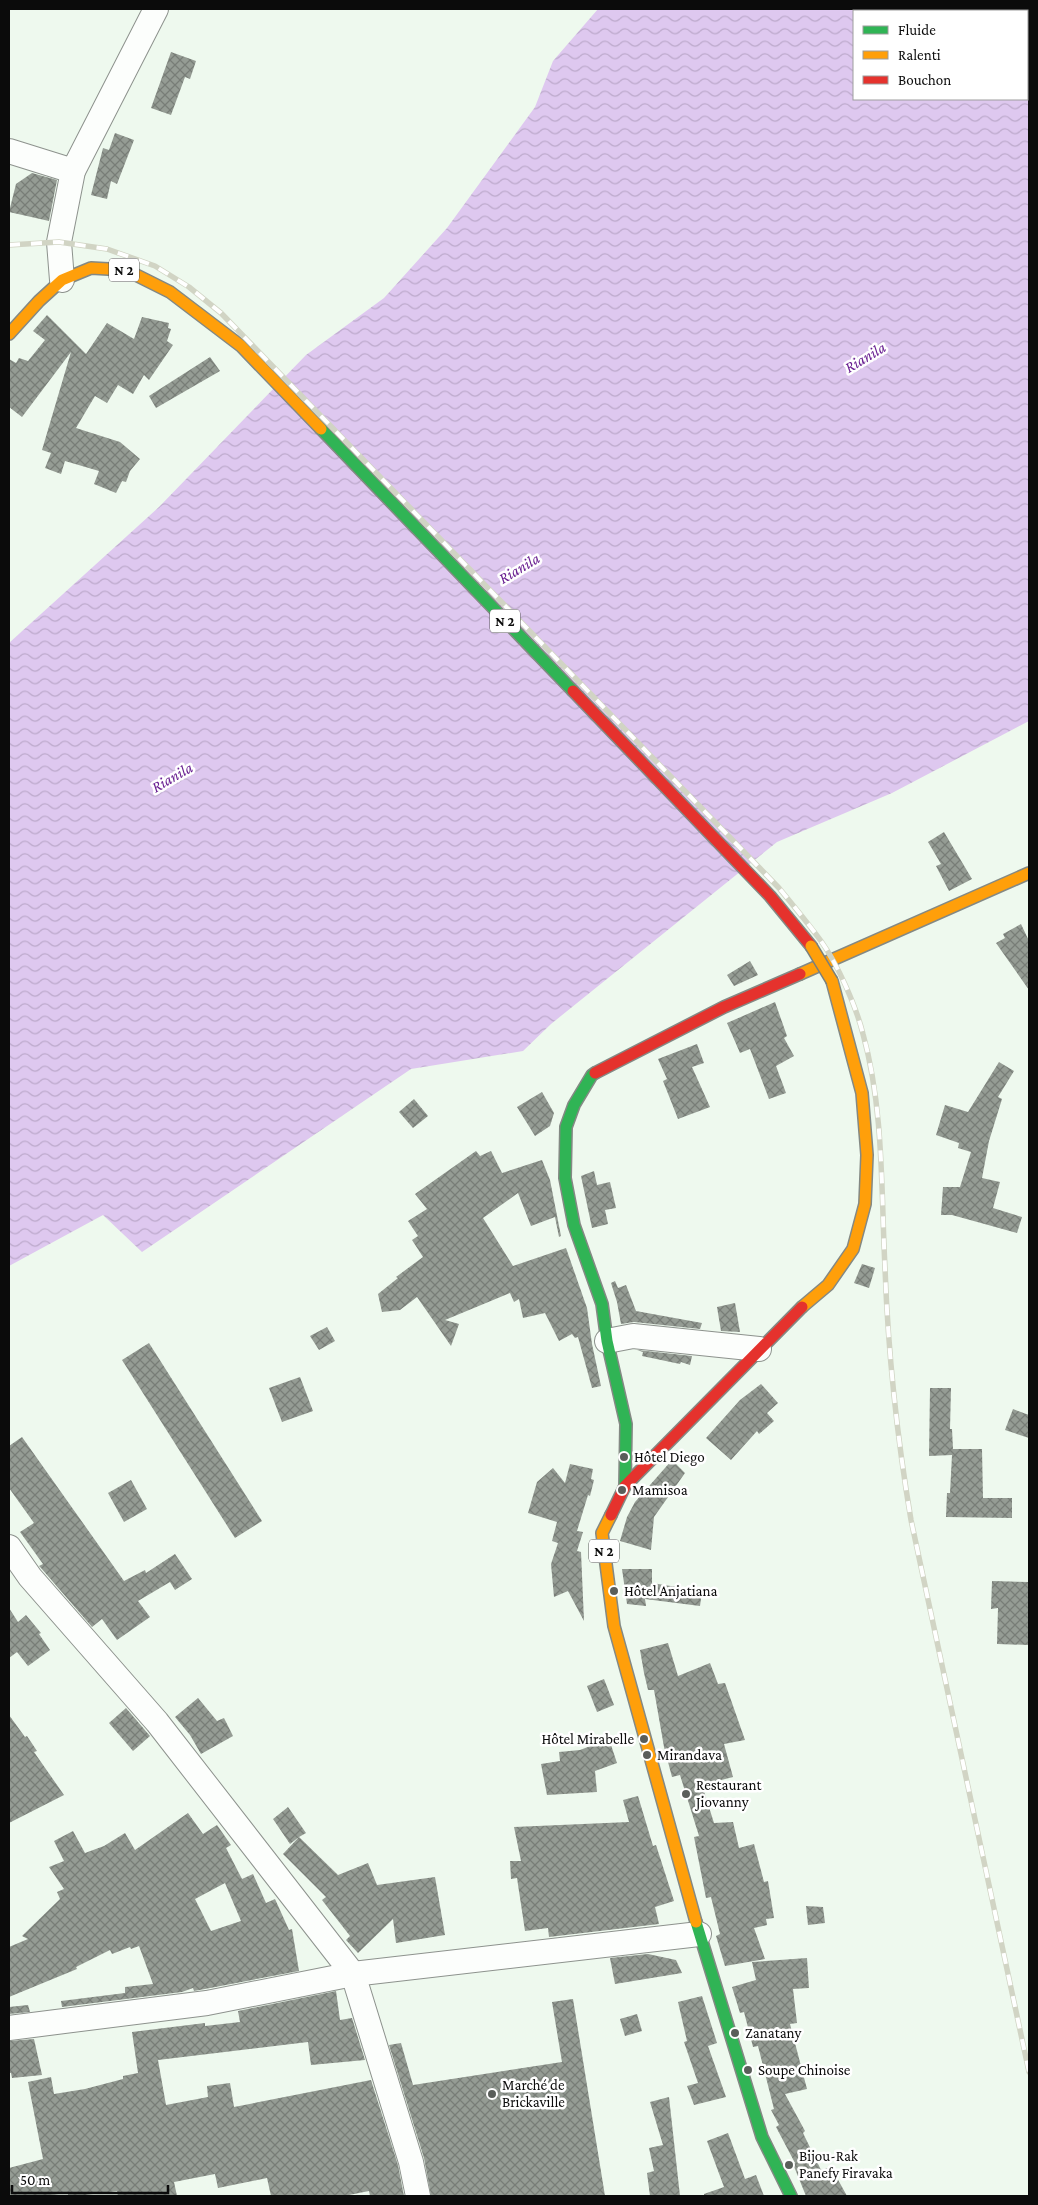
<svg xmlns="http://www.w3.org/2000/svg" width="1038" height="2205" font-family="'Crimson Pro',serif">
<defs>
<pattern id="water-waves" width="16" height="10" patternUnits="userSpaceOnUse" patternTransform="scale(1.25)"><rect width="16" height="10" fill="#dec8ef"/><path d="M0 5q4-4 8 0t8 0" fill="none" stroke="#bdaacc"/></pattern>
<pattern id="building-cross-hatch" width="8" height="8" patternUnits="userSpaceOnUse" patternTransform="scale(1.25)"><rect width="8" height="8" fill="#959c94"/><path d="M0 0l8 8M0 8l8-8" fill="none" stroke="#787d77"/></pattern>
</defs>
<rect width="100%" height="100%" fill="#eef9ee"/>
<path fill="url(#water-waves)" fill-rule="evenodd" d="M598 9H1029V721L892 793 777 842 551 1024 523 1051 411 1069 142 1252 103 1215 9 1266V643L159 507 306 355 384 298 447 228 535 107 553 61ZM854 11H1027V99H854Z"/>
<g fill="url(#building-cross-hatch)" fill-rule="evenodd">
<polygon points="171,52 196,61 190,79 185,77 171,115 151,108"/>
<polygon points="115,133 134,140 117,184 111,181 107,199 91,195 103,148 109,150"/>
<polygon points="32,173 57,180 49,221 9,212 16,184"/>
<polygon points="47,315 86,354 107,323 134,339 142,317 169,323 168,328 171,329 167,341 173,345 149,380 144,375 133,394 118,385 107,403 95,396 76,428 120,442 140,459 130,471 126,482 122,481 116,493 94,484 99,471 65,461 61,474 45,468 51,453 42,450 71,352 22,417 9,407 9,359 16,363 19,358 28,361 45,340 33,331"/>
<polygon points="210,357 220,371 156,408 149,396"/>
<polygon points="944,832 972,879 949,891 936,866 941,864 928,842"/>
<polygon points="1021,924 1029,941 1029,990 996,943 1005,938 1003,934"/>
<polygon points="750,961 758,975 734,986 727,975"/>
<polygon points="775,1002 787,1036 784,1038 794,1056 776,1066 786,1093 769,1099 750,1049 740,1053 727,1023"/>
<polygon points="697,1044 704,1063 692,1067 710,1107 678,1119 663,1081 667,1079 658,1059"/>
<polygon points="999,1062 1014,1071 998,1097 1002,1099 989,1141 982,1178 1000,1182 993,1208 1022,1217 1017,1233 952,1215 941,1215 943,1187 960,1187 971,1152 958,1148 959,1143 936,1135 945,1105 968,1112"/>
<polygon points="542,1092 554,1113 550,1126 535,1136 517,1107"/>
<polygon points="414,1099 428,1116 413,1128 399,1112"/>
<polygon points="476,1151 480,1156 491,1151 502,1173 542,1160 550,1180 561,1236 559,1237 555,1217 531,1226 518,1193 483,1218 513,1266 566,1248 587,1308 592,1344 601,1386 592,1388 578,1337 575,1338 572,1334 559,1341 545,1313 523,1318 519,1299 514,1302 510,1293 445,1320 459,1324 451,1346 417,1297 400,1310 382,1312 378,1294 398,1278 396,1277 423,1257 412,1240 418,1236 408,1221 427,1209 415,1194"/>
<polygon points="594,1171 597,1185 610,1182 616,1208 605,1210 608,1224 592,1228 581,1176"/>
<polygon points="862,1264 875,1268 869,1288 854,1283"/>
<polygon points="615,1281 618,1288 626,1285 636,1311 702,1323 700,1329 634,1322 621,1324 617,1302 611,1283"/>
<polygon points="735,1303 740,1332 721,1331 717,1307"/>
<polygon points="327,1327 335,1341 319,1350 310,1336"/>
<polygon points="149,1343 262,1521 235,1538 122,1360"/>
<polygon points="637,1350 692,1356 690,1365 681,1362 680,1364 642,1356 643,1352"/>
<polygon points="300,1377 313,1411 282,1422 269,1388"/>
<polygon points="761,1384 778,1403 767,1413 774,1421 759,1434 757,1431 731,1460 706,1438 740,1400"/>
<polygon points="930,1388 951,1388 950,1429 952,1429 953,1449 982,1449 983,1498 1012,1498 1012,1518 946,1517 947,1493 950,1493 952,1455 929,1456"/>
<polygon points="1013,1409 1029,1415 1029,1438 1005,1430"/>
<polygon points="22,1437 124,1581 145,1570 146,1573 175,1554 192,1579 175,1590 170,1582 138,1601 150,1617 117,1640 102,1619 92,1627 41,1568 39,1566 43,1564 20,1532 34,1523 9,1488 9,1446"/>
<polygon points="672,1460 685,1473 654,1517 651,1550 620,1541 627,1517 635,1502"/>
<polygon points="570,1464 593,1469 591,1479 594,1480 590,1496 588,1495 577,1531 583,1532 577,1551 581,1552 584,1621 568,1591 554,1597 551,1564 558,1543 552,1541 557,1522 528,1513 537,1482 553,1468 565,1483"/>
<polygon points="131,1480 147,1509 124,1522 108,1493"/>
<polygon points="622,1569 652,1569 652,1583 702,1591 700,1606 645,1599 646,1606 627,1604"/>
<polygon points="992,1581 1029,1582 1029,1645 997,1644 998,1608 991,1609"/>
<polygon points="9,1608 18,1622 26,1615 41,1633 39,1634 50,1650 28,1666 17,1652 9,1658"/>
<polygon points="668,1643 678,1676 710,1663 718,1684 725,1683 745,1740 724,1744 733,1777 702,1785 714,1823 733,1822 739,1848 754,1844 764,1882 768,1881 774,1918 766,1919 767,1925 754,1928 765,1959 725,1966 716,1936 720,1934 711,1897 706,1898 694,1837 699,1836 680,1775 672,1777 664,1747 654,1690 648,1690 644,1673 640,1650"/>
<polygon points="604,1679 614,1705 597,1712 587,1686"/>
<polygon points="198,1698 217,1721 224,1718 233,1736 201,1754 190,1735 175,1717"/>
<polygon points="126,1708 150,1736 133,1751 109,1723"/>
<polygon points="9,1715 25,1737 27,1736 37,1751 34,1752 64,1795 9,1823"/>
<polygon points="609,1739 617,1763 595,1771 597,1792 547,1795 541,1764 560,1761 559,1752 580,1750"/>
<polygon points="638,1796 653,1846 656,1845 674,1901 655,1907 659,1924 549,1937 548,1928 525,1931 517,1878 511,1879 510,1861 521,1861 514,1827 629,1822 623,1800"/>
<polygon points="288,1807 306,1833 299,1837 338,1875 368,1863 377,1885 435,1877 445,1935 396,1943 393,1919 358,1953 346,1940 350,1936 322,1900 326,1897 283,1854 299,1837 290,1844 273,1819"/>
<path d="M188 1813 203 1834 217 1825 231 1845 226 1848 242 1879 253 1874 266 1903 275 1899 289 1930 292 1929 299 1971 205 1989 194 1991 193 1988 182 1992 62 2007 61 2001 125 1993V1987L153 1984 139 1946 131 1949 130 1947 112 1954 110 1950 76 1967 77 1969 9 1997V1947L28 1939 22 1936 60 1899 57 1892 64 1889 49 1867 64 1861 54 1841 73 1831 85 1853 104 1846 125 1833 135 1850ZM225 1883 241 1921 211 1931 195 1899Z"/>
<polygon points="806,1906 823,1907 825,1923 808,1925"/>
<polygon points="648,1954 676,1960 682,1973 615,1984 610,1958"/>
<polygon points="807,1958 809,1988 793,1989 797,2023 790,2024 807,2089 785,2094 805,2131 803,2133 821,2170 831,2167 847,2196 806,2196 793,2164 795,2163 776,2127 779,2125 771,2110 774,2109 758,2046 753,2047 744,2012 740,2013 732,1987 756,1980 752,1962"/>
<polygon points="336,1991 340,2020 352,2018 365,2060 311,2065 308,2042 158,2060 166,2105 208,2097 207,2086 230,2083 234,2107 371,2080 398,2165 404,2196 370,2196 369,2191 344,2196 271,2196 267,2178 218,2188 215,2174 174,2182 177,2196 118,2196 117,2191 77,2196 68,2196 68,2193 41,2196 9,2196 9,2168 43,2159 28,2082 51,2077 54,2094 85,2089 123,2079 123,2076 138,2073 132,2032 205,2023 205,2026 240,2022 238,2011"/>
<polygon points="702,1996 717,2043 708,2046 726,2097 694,2105 687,2086 698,2083 684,2042 687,2041 678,2002"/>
<polygon points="573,1999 605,2196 431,2196 424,2158 389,2045 401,2043 413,2085 562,2062 552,2002"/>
<polygon points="28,2005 30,2012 9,2014 9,2007"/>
<polygon points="637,2014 642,2031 625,2036 620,2019"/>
<polygon points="34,2039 42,2075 12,2078 11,2073 9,2073 9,2041"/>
<polygon points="669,2097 680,2196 650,2196 647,2173 654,2171 649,2148 663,2145 650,2102"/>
<polygon points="728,2133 745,2179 756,2175 764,2196 704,2196 704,2194 724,2187 707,2141"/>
</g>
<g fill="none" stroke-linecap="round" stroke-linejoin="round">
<defs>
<g id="street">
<polyline points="9,151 73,171"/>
<polyline points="62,280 59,242 73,171 156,9"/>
<polyline points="607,1341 633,1336 759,1349"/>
<polyline points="9,1547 30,1577 157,1722 353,1974 411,2162 418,2196"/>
<polyline points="9,2028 207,2003 353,1974 699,1934"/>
</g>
<g id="fast">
<polyline points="321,429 573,691"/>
<polyline points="595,1073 592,1075 574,1105 566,1127 565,1178 574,1225 602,1304 607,1341 626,1424 625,1486"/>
<polyline points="696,1922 762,2137 791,2196"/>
</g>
<g id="slow">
<polyline points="9,334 39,301 62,280 91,268 126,270 170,292 241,346 321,429"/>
<polyline points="800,974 1029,873"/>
<polyline points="802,1307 828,1285 853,1249 865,1204 867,1155 862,1093 832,981"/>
<polyline points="611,1515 602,1533 614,1626 696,1922"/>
</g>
<g id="jam">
<polyline points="573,691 770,896 811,946"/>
<polyline points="595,1073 724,1007 800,974"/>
<polyline points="611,1515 625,1486 802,1307"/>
</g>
</defs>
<use href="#street" stroke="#8d928d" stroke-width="26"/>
<use href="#fast" stroke="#848984" stroke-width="14"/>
<use href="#slow" stroke="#848984" stroke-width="14"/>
<use href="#jam" stroke="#848984" stroke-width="14"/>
<use href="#street" stroke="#fcfefc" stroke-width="24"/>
<use href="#fast" stroke="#30b455" stroke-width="11"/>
<use href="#slow" stroke="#ff9f0a" stroke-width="11"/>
<use href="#jam" stroke="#e5322d" stroke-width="11"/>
<defs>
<path id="rail" d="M9 245 59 242 107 249 155 266 189 287 221 313 779 888C793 905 808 923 821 941 838 965 856 1006 863 1034 884 1110 881 1190 885 1268 888 1352 897 1437 911 1520L1029 2072"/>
</defs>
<use href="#rail" stroke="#d1d4c4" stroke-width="5.5"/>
<use href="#rail" stroke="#fff" stroke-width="4" stroke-dasharray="11" stroke-linecap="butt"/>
<defs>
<polyline id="slow-bridge" points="811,946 832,981"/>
</defs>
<use href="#slow-bridge" stroke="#7a7f7a" stroke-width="14" stroke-linecap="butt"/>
<use href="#slow-bridge" stroke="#ff9f0a" stroke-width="11"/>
</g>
<g fill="#5a5e5a" stroke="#fff" stroke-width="2">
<circle cx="624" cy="1457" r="5"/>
<circle cx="622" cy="1490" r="5"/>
<circle cx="614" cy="1591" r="5"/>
<circle cx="644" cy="1739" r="5"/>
<circle cx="647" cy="1755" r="5"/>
<circle cx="686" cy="1794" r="5"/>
<circle cx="735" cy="2033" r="5"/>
<circle cx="748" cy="2070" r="5"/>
<circle cx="492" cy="2094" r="5"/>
<circle cx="789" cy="2165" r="5"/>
</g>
<g text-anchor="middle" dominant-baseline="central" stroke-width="5" stroke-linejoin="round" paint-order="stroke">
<g fill="#fff" stroke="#545454" stroke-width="1">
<rect x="109" y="258.5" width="30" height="23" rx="4"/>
<rect x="490" y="609.5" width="30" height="23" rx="4"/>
<rect x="589" y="1539.5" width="30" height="23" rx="4"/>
</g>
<g font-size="14" font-weight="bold" fill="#0b0b0b">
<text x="124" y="270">N 2</text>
<text x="505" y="621">N 2</text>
<text x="604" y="1551">N 2</text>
</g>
<g font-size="15" fill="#0b0b0b" stroke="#fff" text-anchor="start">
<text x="634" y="1457">Hôtel Diego</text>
<text x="632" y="1490">Mamisoa</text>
<text x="624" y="1591">Hôtel Anjatiana</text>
<text x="634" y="1739" text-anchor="end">Hôtel Mirabelle</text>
<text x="657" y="1755">Mirandava</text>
<text x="696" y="1785">Restaurant<tspan x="696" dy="17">Jiovanny</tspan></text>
<text x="745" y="2033">Zanatany</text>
<text x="758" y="2070">Soupe Chinoise</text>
<text x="502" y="2085">Marché de<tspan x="502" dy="17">Brickaville</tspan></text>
<text x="799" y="2156">Bijou-Rak<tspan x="799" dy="17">Panefy Firavaka</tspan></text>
</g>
<g font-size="16" font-style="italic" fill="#691f91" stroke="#fff">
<text transform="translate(865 357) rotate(-31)">Rianila</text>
<text transform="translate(519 568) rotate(-31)">Rianila</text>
<text transform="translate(172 777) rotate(-30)">Rianila</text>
</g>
</g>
<rect width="1038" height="2205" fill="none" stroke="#0b0b0b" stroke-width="20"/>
<rect x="853" y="10" width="175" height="90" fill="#ffffff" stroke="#9d9d9d"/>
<rect x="863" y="26" width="25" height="8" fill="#30b455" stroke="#9d9d9d"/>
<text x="898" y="35" font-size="15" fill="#0b0b0b">Fluide</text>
<rect x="863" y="51" width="25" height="8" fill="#ff9f0a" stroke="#9d9d9d"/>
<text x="898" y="60" font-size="15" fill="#0b0b0b">Ralenti</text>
<rect x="863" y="76" width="25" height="8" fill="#e5322d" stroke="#9d9d9d"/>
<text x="898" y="85" font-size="15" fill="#0b0b0b">Bouchon</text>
<path d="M12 2185v8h156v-8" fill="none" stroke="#0b0b0b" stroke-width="2.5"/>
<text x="20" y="2185" font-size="15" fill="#0b0b0b" stroke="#ffffff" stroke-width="4" paint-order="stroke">50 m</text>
</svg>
